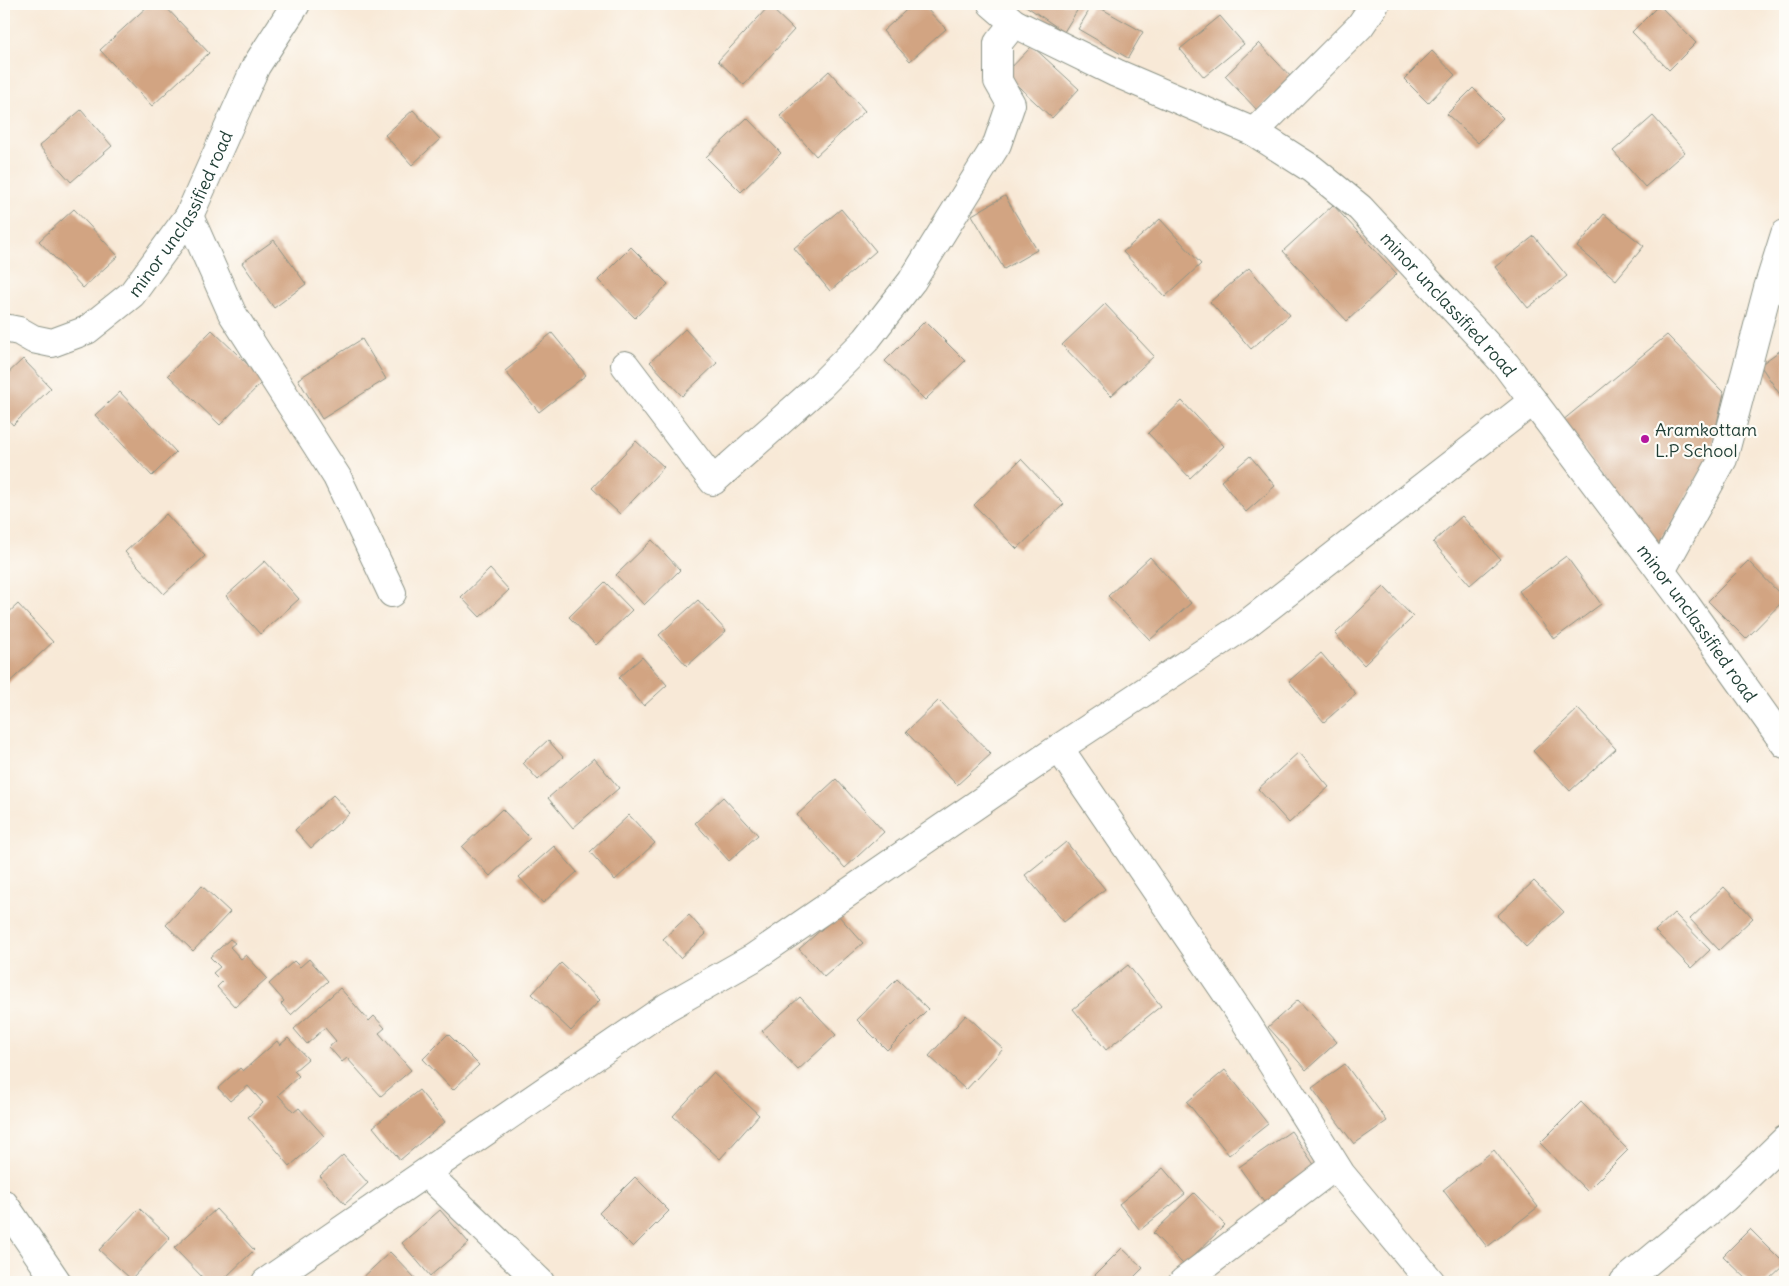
<svg xmlns="http://www.w3.org/2000/svg" width="1789" height="1286" font-family="Delius,sans-serif">
<rect width="100%" height="100%" fill="#fdfcf7"/>
<filter id="ink" filterUnits="userSpaceOnUse"><feTurbulence type="fractalNoise" baseFrequency=".02" numOctaves="2"/><feDisplacementMap in="SourceGraphic" scale="10" xChannelSelector="R" yChannelSelector="G"/><feConvolveMatrix kernelMatrix="1 2 1 2 8 2 1 2 1" color-interpolation-filters="sRGB"/></filter>
<filter id="wash" filterUnits="userSpaceOnUse"><feTurbulence type="fractalNoise" baseFrequency=".0096" numOctaves="4" result="noise"/><feDisplacementMap in="SourceGraphic" scale="20" xChannelSelector="R" yChannelSelector="G"/><feGaussianBlur stdDeviation="1.12" result="paint"/><feColorMatrix in="noise" values="0 0 0 0 0 0 0 0 0 0 0 0 0 0 0 0 0 1.4 0 .05"/><feComposite in="paint" operator="in"/></filter>
<g filter="url(#wash)">
<rect width="100%" height="100%" fill="#f8e9d7"/>
<g id="blocks">
<g fill="#d2a482">
<polygon points="150,4 163,4 209,53 152,106 100,50"/>
<polygon points="913,4 922,4 946,29 910,61 883,31"/>
<polygon points="1023,4 1081,4 1064,32"/>
<polygon points="1093,4 1143,32 1128,58 1078,29"/>
<polygon points="1659,5 1696,43 1669,70 1632,32"/>
<polygon points="769,6 794,30 744,85 718,61"/>
<polygon points="1220,16 1244,44 1204,77 1180,49"/>
<polygon points="1259,43 1292,78 1257,110 1225,76"/>
<polygon points="1032,46 1079,89 1052,118 1005,74"/>
<polygon points="1432,51 1455,75 1428,103 1404,79"/>
<polygon points="829,71 865,111 816,156 780,116"/>
<polygon points="1473,88 1503,118 1478,143 1447,114"/>
<polygon points="81,110 112,146 71,182 39,146"/>
<polygon points="413,110 440,139 412,165 385,135"/>
<polygon points="1653,116 1685,152 1645,187 1613,151"/>
<polygon points="747,118 781,153 741,192 706,157"/>
<polygon points="1005,196 1037,250 1004,269 972,215"/>
<polygon points="1333,205 1397,274 1347,321 1283,251"/>
<polygon points="74,209 118,256 83,288 39,241"/>
<polygon points="841,209 876,251 830,291 794,248"/>
<polygon points="1604,214 1644,246 1616,280 1577,247"/>
<polygon points="1160,219 1201,264 1165,297 1123,252"/>
<polygon points="1534,236 1567,276 1528,308 1495,267"/>
<polygon points="274,240 306,284 274,308 242,263"/>
<polygon points="631,247 668,284 635,318 598,280"/>
<polygon points="1249,268 1290,315 1251,349 1210,302"/>
<polygon points="1105,304 1154,356 1111,396 1062,345"/>
<polygon points="925,321 965,361 925,400 885,361"/>
<polygon points="685,329 717,363 682,396 650,362"/>
<polygon points="212,330 264,380 220,425 168,375"/>
<polygon points="552,333 586,375 539,412 505,371"/>
<polygon points="1667,335 1724,393 1709,458 1657,547 1562,421"/>
<polygon points="362,339 386,379 322,419 298,379"/>
<polygon points="1785,347 1785,402 1760,365"/>
<polygon points="23,359 51,388 13,425 4,415 4,377"/>
<polygon points="120,392 176,452 152,476 95,415"/>
<polygon points="1182,401 1224,446 1190,478 1148,433"/>
<polygon points="636,441 664,467 620,514 592,488"/>
<polygon points="1250,456 1275,486 1246,512 1221,481"/>
<polygon points="1021,459 1064,504 1017,549 974,505"/>
<polygon points="166,514 205,556 164,594 125,552"/>
<polygon points="1462,516 1500,559 1470,585 1433,542"/>
<polygon points="652,540 680,570 644,605 616,575"/>
<polygon points="1566,556 1601,604 1554,639 1519,591"/>
<polygon points="1150,557 1191,603 1150,640 1108,596"/>
<polygon points="265,561 299,599 260,634 226,596"/>
<polygon points="1748,561 1785,599 1746,639 1708,601"/>
<polygon points="490,569 509,590 480,617 461,597"/>
<polygon points="605,582 632,610 596,645 569,617"/>
<polygon points="1384,587 1413,617 1364,665 1335,634"/>
<polygon points="698,600 726,631 687,666 659,635"/>
<polygon points="18,604 53,642 4,687 4,617"/>
<polygon points="1321,653 1356,694 1324,722 1289,681"/>
<polygon points="642,657 667,685 644,706 619,678"/>
<polygon points="939,700 991,754 957,785 906,732"/>
<polygon points="1578,709 1616,749 1570,791 1533,751"/>
<polygon points="548,740 563,757 538,780 523,763"/>
<polygon points="1299,752 1329,787 1289,823 1258,789"/>
<polygon points="594,758 619,788 573,828 548,798"/>
<polygon points="836,779 884,832 845,868 797,815"/>
<polygon points="333,795 350,813 311,848 295,830"/>
<polygon points="723,797 758,835 729,861 695,823"/>
<polygon points="502,809 530,838 490,876 462,847"/>
<polygon points="629,815 655,843 615,880 590,852"/>
<polygon points="1066,842 1105,889 1064,922 1025,875"/>
<polygon points="554,846 577,872 543,903 519,877"/>
<polygon points="1534,881 1564,912 1526,947 1497,916"/>
<polygon points="202,886 230,912 193,951 166,925"/>
<polygon points="1724,887 1753,918 1719,950 1690,919"/>
<polygon points="1674,913 1710,950 1691,968 1655,931"/>
<polygon points="689,915 706,934 680,958 663,939"/>
<polygon points="838,915 863,943 824,977 799,949"/>
<polygon points="230,939 235,943 230,947 241,959 246,955 267,978 235,1007 217,987 222,982 213,973 220,967 210,957"/>
<polygon points="309,959 328,981 291,1015 281,1004 284,1001 269,984 294,961 300,967"/>
<polygon points="561,963 600,1000 571,1031 532,994"/>
<polygon points="1128,965 1161,1006 1106,1050 1073,1009"/>
<polygon points="897,979 928,1009 887,1050 857,1020"/>
<polygon points="340,988 369,1021 374,1016 385,1028 379,1033 411,1070 381,1096 347,1058 342,1062 329,1047 336,1041 325,1028 307,1044 294,1029"/>
<polygon points="800,997 836,1035 798,1070 762,1031"/>
<polygon points="1298,1000 1337,1042 1306,1070 1268,1027"/>
<polygon points="966,1015 1003,1049 966,1090 929,1056"/>
<polygon points="448,1034 479,1065 453,1090 423,1059"/>
<polygon points="288,1038 308,1059 294,1071 299,1076 278,1095 294,1112 299,1108 324,1136 290,1166 248,1117 263,1103 248,1086 230,1101 218,1088 240,1068 243,1071 277,1041 280,1045"/>
<polygon points="1345,1064 1387,1121 1354,1144 1312,1088"/>
<polygon points="1225,1070 1268,1124 1229,1155 1187,1102"/>
<polygon points="713,1073 759,1115 720,1159 673,1116"/>
<polygon points="419,1090 445,1122 400,1160 373,1127"/>
<polygon points="1581,1102 1628,1150 1587,1191 1540,1143"/>
<polygon points="1291,1131 1317,1169 1266,1205 1239,1167"/>
<polygon points="1494,1150 1538,1207 1487,1247 1443,1190"/>
<polygon points="343,1155 368,1183 345,1204 320,1176"/>
<polygon points="1163,1168 1185,1194 1140,1230 1119,1204"/>
<polygon points="635,1177 669,1211 633,1247 599,1213"/>
<polygon points="1194,1193 1225,1225 1184,1265 1153,1233"/>
<polygon points="139,1208 170,1238 131,1279 99,1250"/>
<polygon points="216,1209 254,1250 221,1282 207,1282 174,1248"/>
<polygon points="440,1210 469,1243 430,1276 402,1243"/>
<polygon points="1750,1229 1785,1264 1766,1282 1750,1282 1723,1256"/>
<polygon points="1122,1248 1143,1268 1129,1282 1088,1282"/>
<polygon points="390,1252 419,1282 358,1282"/>
</g>
</g>
</g>
<g filter="url(#ink)">
<use href="#blocks" fill-opacity="0" stroke="#8c9386" stroke-width="1"/>
<g fill="none" stroke-linecap="round" stroke-linejoin="round">
<defs>
<g id="minor">
<path id="s1" d="M992 4 1014 23 1116 73 1254 132 1312 169 1360 208 1506 365 1687 606 1785 744"/>
<polyline points="1254,132 1360,26 1375,4"/>
<polyline points="189,216 232,313 337,477 392,593"/>
<path id="s2" d="M4 328 19 331 33 339 52 343 87 330 132 294 189 216 256 66 296 4"/>
<polyline points="625,365 713,481 821,385 866,340 912,281 997,144 1011,104 998,81 998,43 1014,23"/>
<polyline points="1661,571 1723,459 1768,288 1785,234"/>
<polyline points="1059,748 1244,1019 1341,1174 1431,1282"/>
<polyline points="426,1173 540,1282"/>
<polyline points="4,1204 57,1282"/>
<polyline points="266,1282 667,1007 753,958 1059,748 1244,626 1533,401"/>
<polyline points="1183,1282 1335,1166"/>
<polyline points="1624,1282 1725,1198 1785,1140"/>
</g>
</defs>
<use href="#minor" stroke="#8c9386" stroke-width="30"/>
<use href="#minor" stroke="#fff" stroke-width="28"/>
</g>
</g>
<circle fill="#b5179e" stroke="#fdfcf7" stroke-width="2" cx="1645" cy="439" r="5"/>
<g text-anchor="middle" dominant-baseline="central" stroke-width="4.5" stroke-linejoin="round" paint-order="stroke">
<g font-size="18" fill="#1f3d34" stroke="#fdfcf7">
<text stroke="none"><textPath href="#s2" startOffset="240">minor unclassified road</textPath></text>
<text stroke="none"><textPath href="#s1" startOffset="554">minor unclassified road</textPath></text>
<text stroke="none"><textPath href="#s1" startOffset="959">minor unclassified road</textPath></text>
</g>
<g font-size="18" fill="#1f3d34" stroke="#fdfcf7" text-anchor="start">
<text x="1655" y="429">Aramkottam<tspan x="1655" dy="21">L.P School</tspan></text>
</g>
</g>
<rect width="1789" height="1286" fill="none" stroke="#fdfcf7" stroke-width="20"/>
</svg>
